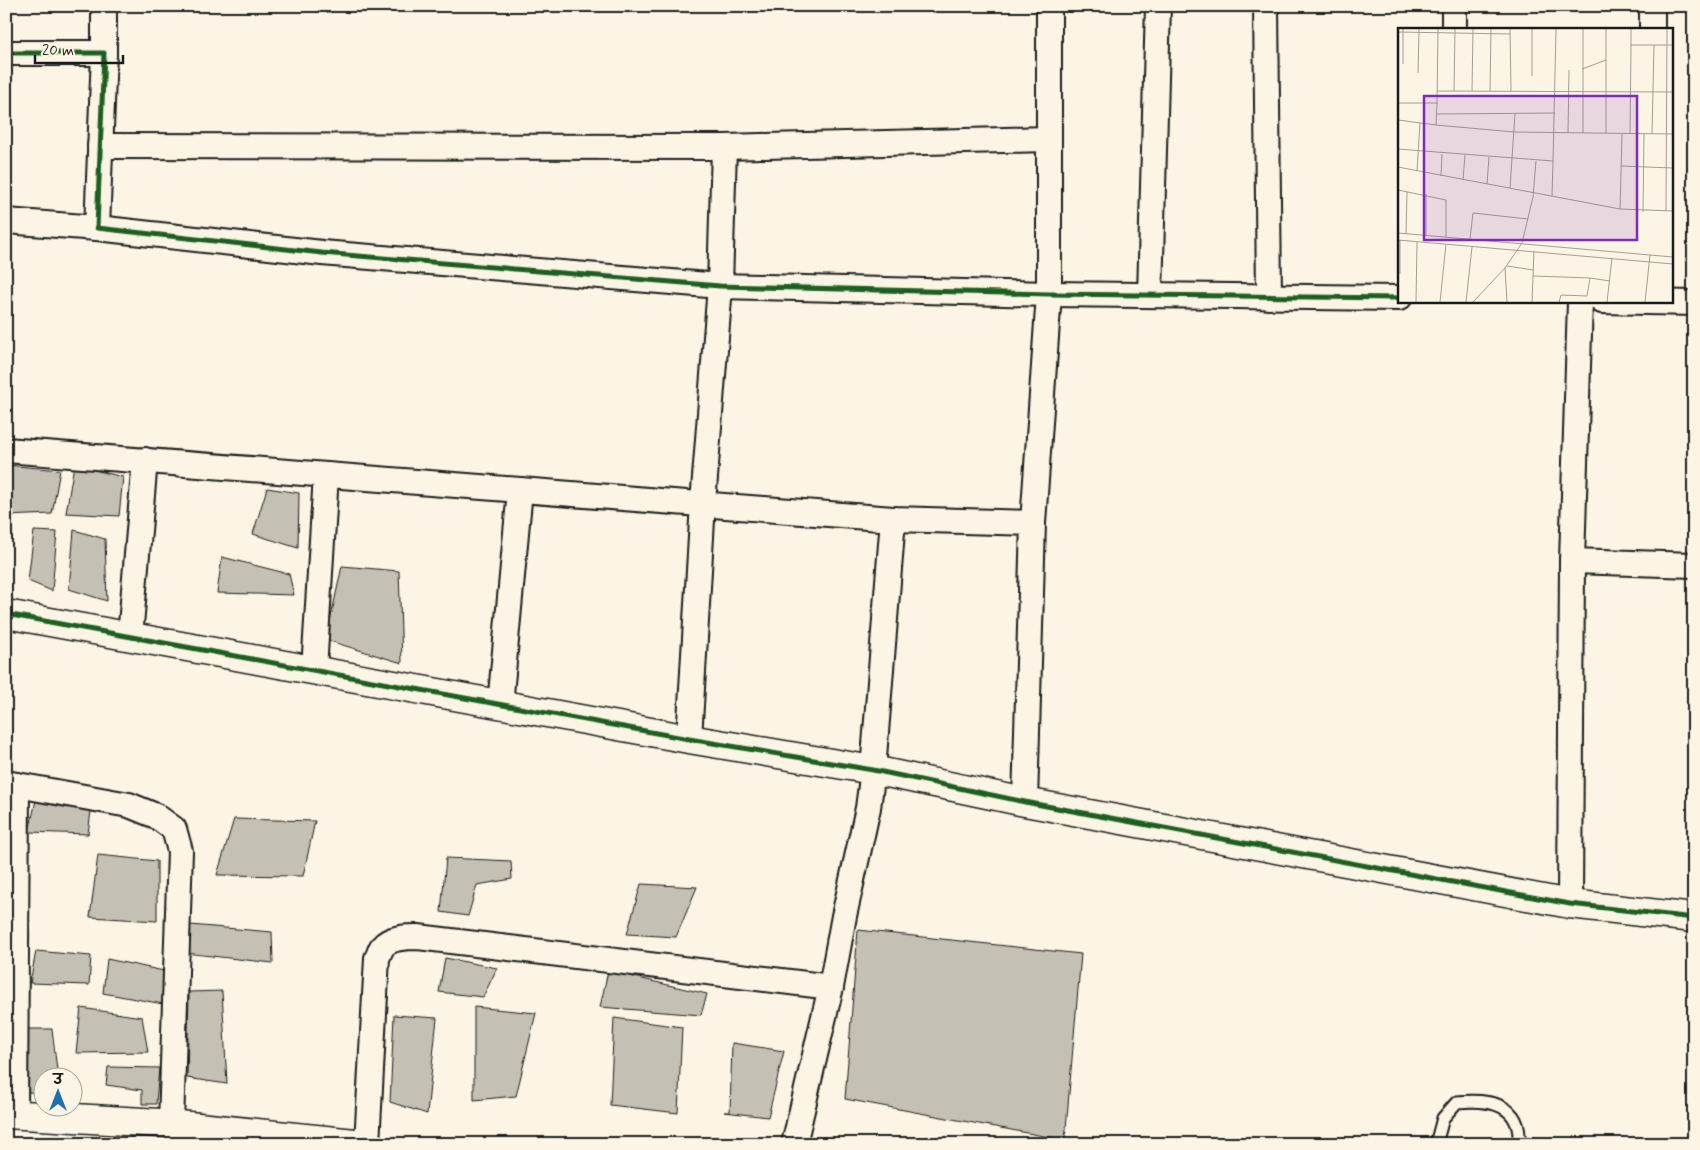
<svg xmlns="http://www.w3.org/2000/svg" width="1700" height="1150" font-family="Mynerve,'Playpen Sans Deva',sans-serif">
<rect width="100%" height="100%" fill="#fcf5e5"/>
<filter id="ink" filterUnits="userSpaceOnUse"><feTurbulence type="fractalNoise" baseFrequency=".02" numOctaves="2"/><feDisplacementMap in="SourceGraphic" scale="10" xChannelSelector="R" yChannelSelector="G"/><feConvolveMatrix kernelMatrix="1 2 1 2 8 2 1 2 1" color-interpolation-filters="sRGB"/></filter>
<g filter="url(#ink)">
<g fill="#c4c0b3" stroke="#1c1c1c">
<polygon points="6,465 60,470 52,514 6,516"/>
<polygon points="74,465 123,477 119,516 66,513"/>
<polygon points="267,488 299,493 298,548 253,534"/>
<polygon points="74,530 105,539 107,601 69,589"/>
<polygon points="34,531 57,532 52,591 28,581"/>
<polygon points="222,557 289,574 294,595 217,593"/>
<polygon points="342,566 399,571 402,663 326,640"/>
<polygon points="36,800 91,811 88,834 29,832"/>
<polygon points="234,819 315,821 303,876 217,875"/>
<polygon points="98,855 157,861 157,921 90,917"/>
<polygon points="446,858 511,861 512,879 477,885 468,916 441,912"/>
<polygon points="641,884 697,887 676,937 627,934"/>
<polygon points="190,925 272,932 273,963 185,953"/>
<polygon points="858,930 1081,954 1065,1140 845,1099"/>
<polygon points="36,951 91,956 89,985 30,983"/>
<polygon points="445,958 497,968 483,997 439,992"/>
<polygon points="107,959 164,971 163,1004 103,993"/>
<polygon points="608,971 707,994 701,1015 600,1007"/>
<polygon points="222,991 227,1084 187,1078 189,992"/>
<polygon points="474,1007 536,1013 516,1096 474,1100"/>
<polygon points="81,1008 142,1017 148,1052 76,1053"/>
<polygon points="394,1015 437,1018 427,1114 390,1102"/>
<polygon points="614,1018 682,1027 678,1113 610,1105"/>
<polygon points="24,1029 52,1029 58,1078 42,1078 42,1093 28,1092"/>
<polygon points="732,1043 784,1051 768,1117 724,1112 730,1112"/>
<polygon points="108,1067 159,1068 156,1104 142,1104 142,1090 106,1085"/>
</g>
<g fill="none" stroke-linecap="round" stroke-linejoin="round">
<defs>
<path id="service" d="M1436 1144 1443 1118 1457 1102C1489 1099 1522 1103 1519 1144"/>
<g id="minor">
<polyline points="1266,6 1269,297"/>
<polyline points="1454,29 1454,6"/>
<polyline points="1652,29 1652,6"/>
<polyline points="6,53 104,53 97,228 322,253 720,286 1049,294 1399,298"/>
<polyline points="104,53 104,6"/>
<polyline points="100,146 724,147 1049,139"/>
<polyline points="6,221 97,228"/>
<polyline points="1150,295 1158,6"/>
<polyline points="1602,301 1694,303"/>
<polyline points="6,450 893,519 1033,523 1025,802"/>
<polyline points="1033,523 1049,294 1049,6"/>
<polyline points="1572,561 1694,565"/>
<polyline points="130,637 145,460"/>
<polyline points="314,670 326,475"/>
<polyline points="500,705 520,490"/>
<polyline points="689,739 703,503 720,286 724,147"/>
<polyline points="6,783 129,805 156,816 174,829 180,851 171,1124"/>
<polyline points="1570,904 1572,561 1580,301"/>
<polyline points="15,1115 17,785"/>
<path d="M367 1144 377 958C379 955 380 950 382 947 390 937 407 937 418 937L831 987"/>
<polyline points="794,1144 831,987 844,916 868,808 873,770 893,519"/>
</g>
<polyline id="tertiary" points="6,614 689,739 873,770 1025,802 1570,904 1694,918"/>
<polyline id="secondary" points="6,1114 160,1123 365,1144"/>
</defs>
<use href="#service" stroke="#1c1c1c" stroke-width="15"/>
<use href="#minor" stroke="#1c1c1c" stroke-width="28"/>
<use href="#tertiary" stroke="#1c1c1c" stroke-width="31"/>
<use href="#secondary" stroke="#1c1c1c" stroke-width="31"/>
<use href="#service" stroke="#fcf5e5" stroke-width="11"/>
<use href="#minor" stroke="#fcf5e5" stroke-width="24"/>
<use href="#tertiary" stroke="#fcf5e5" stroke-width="28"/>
<use href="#secondary" stroke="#fcf5e5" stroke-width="28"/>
<defs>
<g id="cycleway">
<polyline points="6,53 104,53 97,228 322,253 720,286 1049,294 1399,298"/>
<polyline points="6,614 689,739 873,770 1025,802 1570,904 1694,918"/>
</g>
</defs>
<use href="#cycleway" stroke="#fcf5e5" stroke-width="8"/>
<use href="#cycleway" stroke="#1b5e20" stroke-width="5"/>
</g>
</g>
<g transform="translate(1398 28)">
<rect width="275" height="275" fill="#fcf5e5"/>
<path fill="none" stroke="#a29e95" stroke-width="1" d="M112 1 113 63M0 4 112 6M233 17V1M5 36V1M184 41 208 32M20 45 21 1M134 48V1M39 63 275 64M56 63 57 1M74 63 75 1M92 63 93 1M0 75H39L38 97 116 104 275 106M39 75 40 1M39 86 157 85M0 92 38 97M170 105 171 42M185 105V1M208 105V1M232 106 233 17H275M254 106 256 17M0 121 155 133 154 168M155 133 158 1M223 138 275 140M0 139 222 181 275 183M19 143 22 95M43 148 44 126M65 152 67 127M89 156 91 129M112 160 117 86M0 162 48 172V209M222 181 224 106M268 183 269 1M245 184 246 106M0 205 275 229M8 206 9 164M28 207V166M72 211 75 185 130 191M0 212 275 236M2 212V246M109 238 135 242M107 240 109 274M135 248 192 250M18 274 19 214M42 274 48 216M68 274 74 219M75 274 107 240 124 215 135 169 138 133M134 274 136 223M161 274 163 267 189 268 192 250 212 253M209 274 214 230M247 274 252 227"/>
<path fill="#7b2cbf" fill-opacity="0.15" stroke="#7b2cbf" stroke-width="2.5" d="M26 68H239V212H26Z"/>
<rect width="275" height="275" fill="none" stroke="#1c1c1c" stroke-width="2.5"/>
</g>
<rect width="1700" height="1150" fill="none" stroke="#fcf5e5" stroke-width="25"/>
<rect x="12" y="12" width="1675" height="1125" fill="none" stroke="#1c1c1c" stroke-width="2" filter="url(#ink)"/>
<g transform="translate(58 1092)"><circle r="24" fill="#fcf5e5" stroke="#a29e95"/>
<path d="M0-4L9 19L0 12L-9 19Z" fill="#1f6fb2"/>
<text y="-8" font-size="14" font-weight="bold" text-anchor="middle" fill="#1c1c1c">उ</text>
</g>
<path d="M35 55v8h88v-8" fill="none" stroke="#1c1c1c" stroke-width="2.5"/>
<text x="42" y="55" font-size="15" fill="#1c1c1c" stroke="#fcf5e5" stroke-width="4" paint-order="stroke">20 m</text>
</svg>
